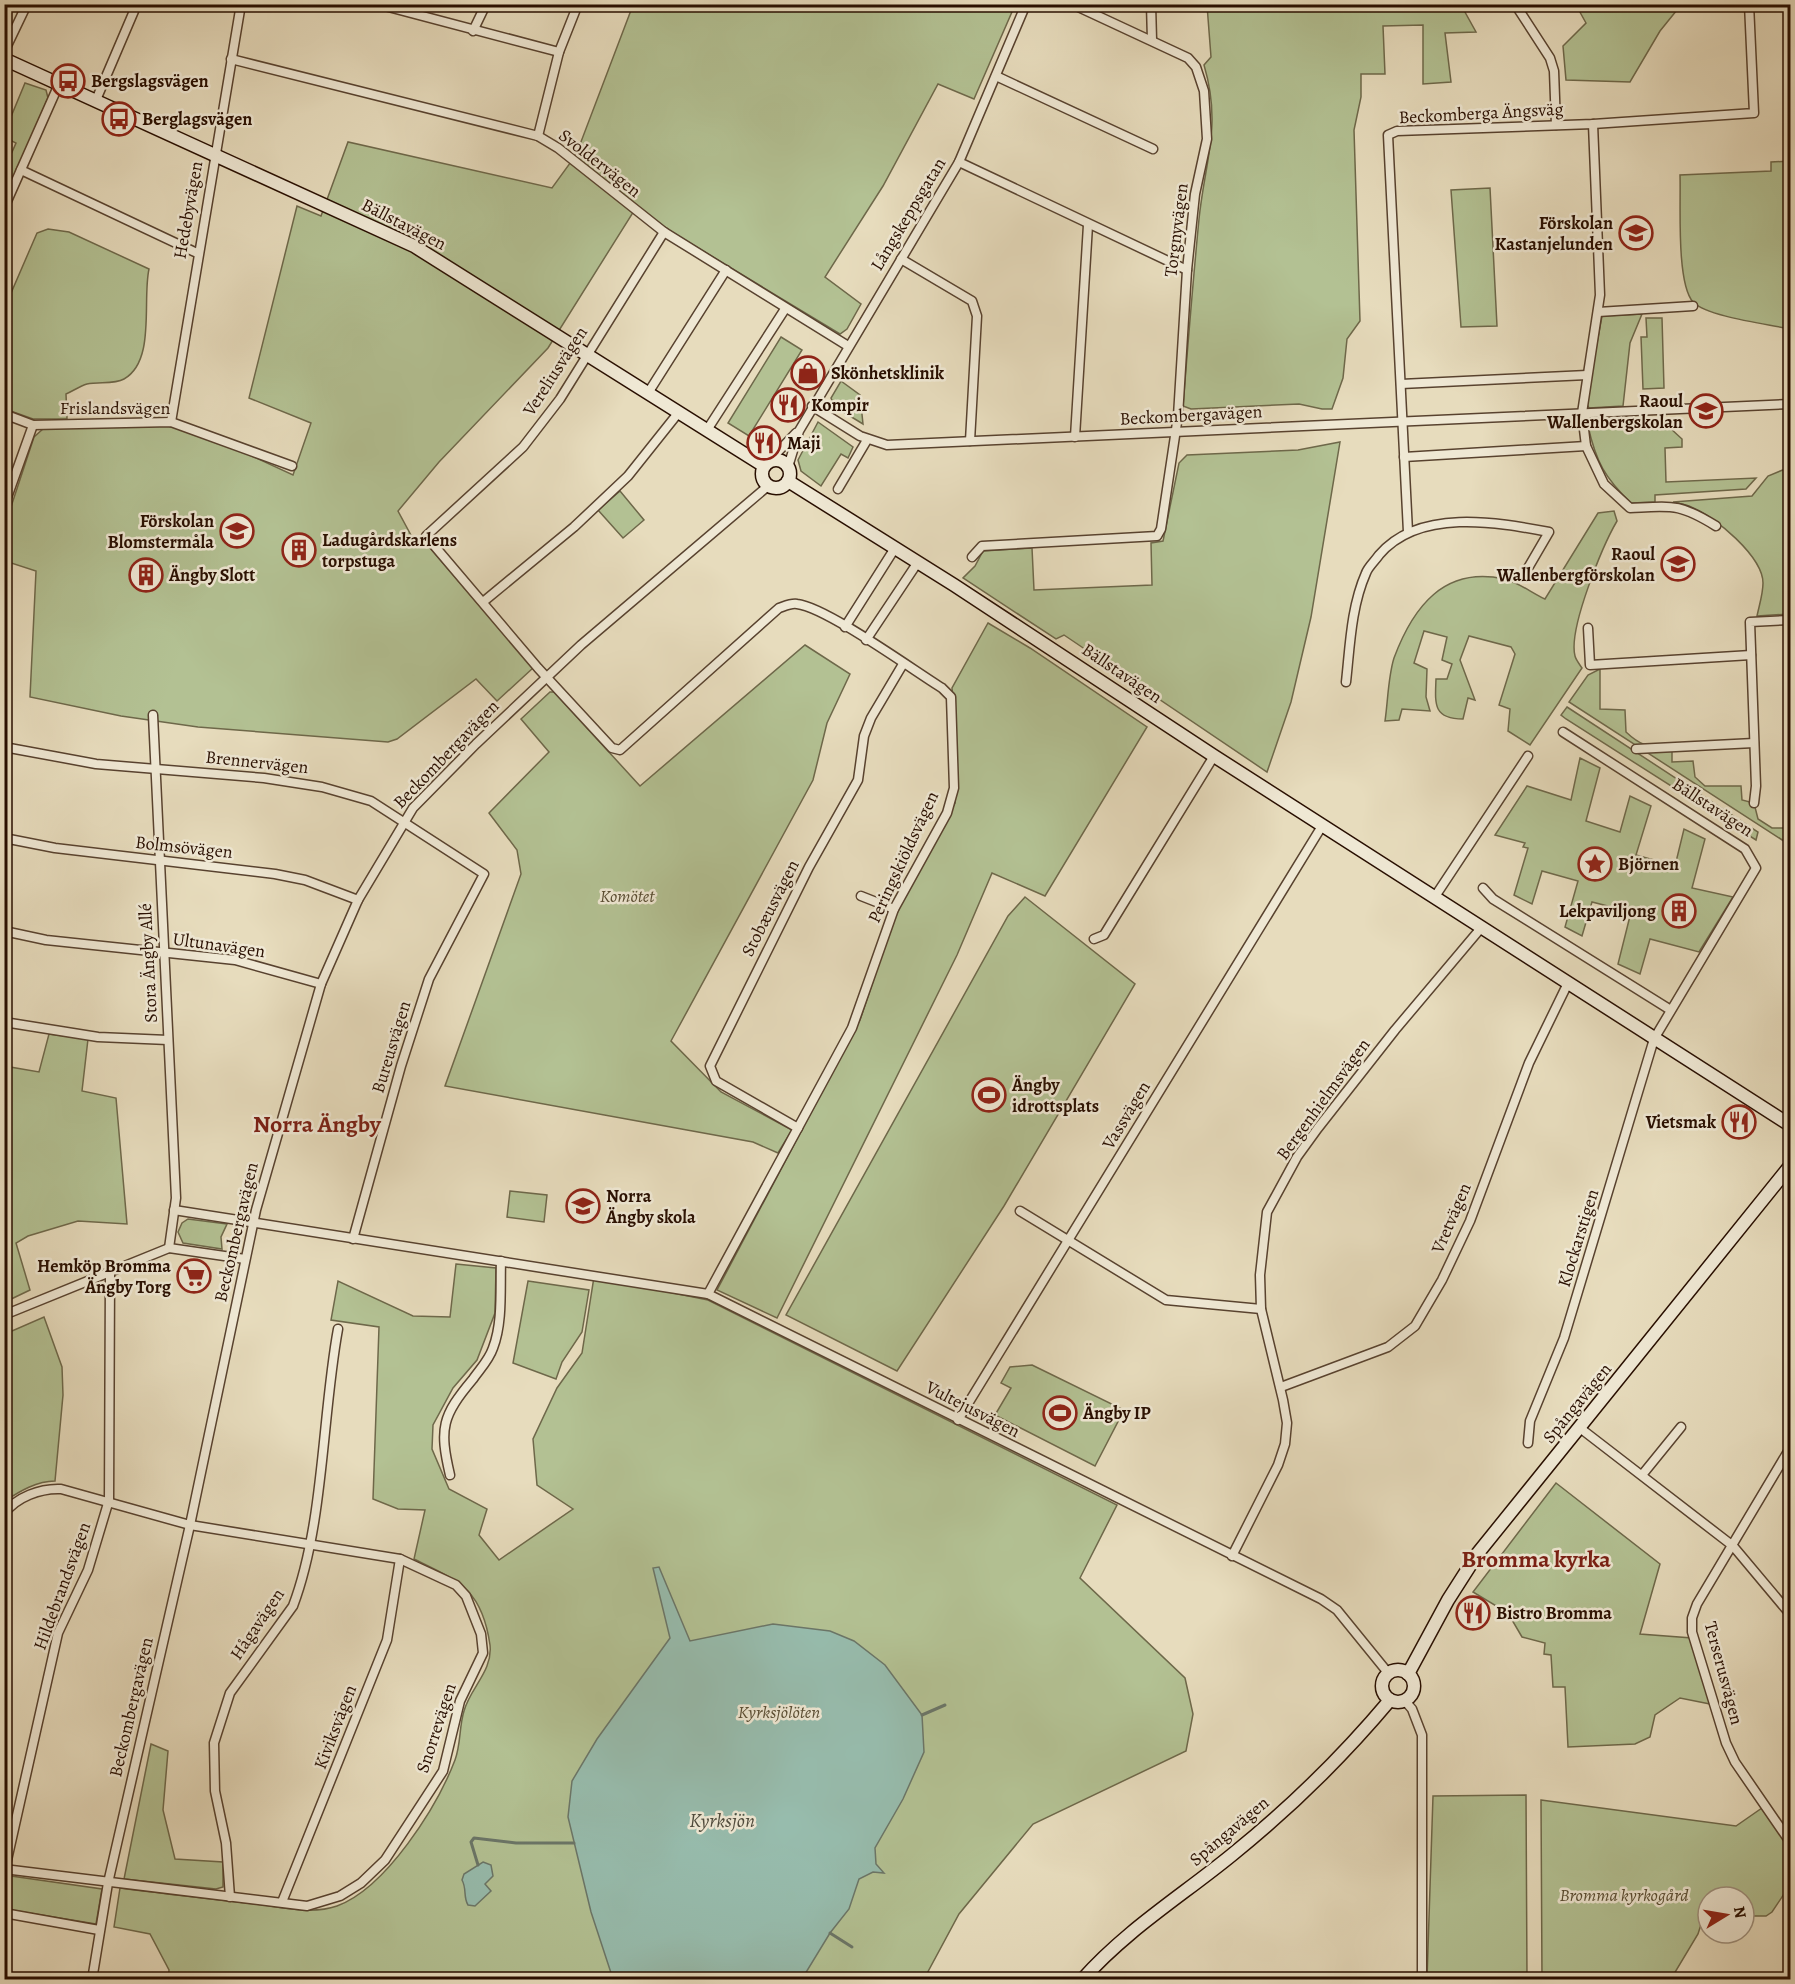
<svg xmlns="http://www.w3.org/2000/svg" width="1795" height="1984" font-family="Alegreya,serif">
<rect width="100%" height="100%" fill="#e7dcbd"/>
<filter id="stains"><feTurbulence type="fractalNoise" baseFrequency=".00333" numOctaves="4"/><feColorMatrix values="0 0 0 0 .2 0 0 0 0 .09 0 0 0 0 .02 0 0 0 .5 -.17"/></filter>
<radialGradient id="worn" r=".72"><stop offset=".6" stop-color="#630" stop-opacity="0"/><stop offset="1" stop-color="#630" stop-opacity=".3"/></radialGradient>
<g fill="#b3c193" stroke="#6e684a" stroke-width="1.5">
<polygon points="633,5 1015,5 974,99 938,84 883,186 825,277 861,304 847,329 840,334 665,228 637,206 548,348 439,462 398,511 412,537 425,542 533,668 497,701 476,679 397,739 388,742 198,727 121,716 30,697 36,571 5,561 5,525 34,437 43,429 50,428 170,425 230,446 293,475 311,423 249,398 297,206 321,216 348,142 552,188 576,155"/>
<path d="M1207 5H1461L1476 32 1445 33 1451 82 1423 84V25L1383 26 1385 74H1361V97L1354 130 1360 321 1347 339 1343 378 1332 409H1322L1299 404 1191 409 1183 406C1188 343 1193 281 1199 219 1205 160 1222 126 1204 65L1211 57Z"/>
<polygon points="1576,5 1681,5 1660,31 1630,82 1566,80 1563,46 1586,23"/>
<polygon points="25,83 46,90 48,98 13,179 9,181 5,179 5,168 16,143 6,138 8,124"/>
<path d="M1790 161V329C1768 324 1708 317 1693 302 1676 283 1681 202 1680 175L1771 171V162Z"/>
<polygon points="1490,188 1497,326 1461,327 1451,190"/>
<path d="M48 229 69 232 149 269C142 300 156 361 124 379 114 385 98 381 87 384 80 386 73 391 66 394L67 419H33L5 409 10 382 5 373V307L37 233Z"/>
<polygon points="1642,314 1630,343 1623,406 1589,408 1586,402 1602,316"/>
<polygon points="1646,318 1662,318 1664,388 1643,389 1641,337 1647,337"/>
<polygon points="781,337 802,350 749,436 728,423"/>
<polygon points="841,381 860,395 863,424 835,407 831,398"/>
<path d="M1648 418 1649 429 1670 428 1682 439V447L1665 448 1666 482 1756 478 1746 489 1655 495V502L1631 503C1605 478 1596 462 1588 426L1592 421Z"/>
<polygon points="818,422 853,447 848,458 841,454 821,486 801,471 798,460"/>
<polygon points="1340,442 1311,617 1291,702 1267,772 1064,635 1056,639 963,578 975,566 983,551 1032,548 1034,590 1152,585 1151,543 1163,541 1179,463 1187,455 1298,450"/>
<path d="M1790 467V614L1757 616C1759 606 1763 594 1763 583 1763 557 1715 516 1691 507 1685 504 1678 504 1673 502L1752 496 1768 476Z"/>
<polygon points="620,491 644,520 623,538 598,510"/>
<path d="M1614 511 1617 521C1603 545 1568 629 1575 656 1576 660 1580 665 1582 668L1530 745 1508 731 1510 709 1499 705 1515 654 1511 647 1469 636 1460 660 1475 700 1468 698 1463 719C1433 719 1435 704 1436 679H1447L1452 664 1442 660 1447 637 1424 631 1414 663 1427 669 1426 697 1430 711 1402 709 1399 720 1385 721C1388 701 1388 677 1394 658 1413 607 1444 566 1504 579 1518 582 1532 593 1545 599L1598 513Z"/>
<polygon points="988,623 1030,648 1147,727 1045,896 992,873 957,955 777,1318 717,1290 860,1020 896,913 955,803 957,757 952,688"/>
<polygon points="805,645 850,674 827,723 813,780 671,1041 721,1092 792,1130 778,1153 753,1142 445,1086 521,874 517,850 489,813 549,752 521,719 550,692 554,692 640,786"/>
<path d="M1600 669V709L1625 710 1626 732C1643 748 1649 746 1672 747V762L1693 761 1695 777 1705 786H1741L1742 800 1754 803 1758 819 1772 828H1790V845L1569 702 1588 675Z"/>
<polygon points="1567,707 1758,832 1756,840 1566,719 1561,715"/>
<polygon points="1580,758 1600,768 1586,821 1620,832 1630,796 1651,806 1636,855 1675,866 1684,829 1705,839 1692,888 1733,897 1699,952 1650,939 1640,974 1618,964 1631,912 1592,902 1582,936 1565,927 1578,881 1542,871 1532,904 1514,895 1528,848 1523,847 1525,843 1495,835 1527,786 1571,800"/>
<polygon points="1025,897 1135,984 1004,1206 897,1371 786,1315 1008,916"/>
<polygon points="49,1034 88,1039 82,1091 116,1098 127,1224 78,1221 28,1236 16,1243 30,1290 5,1302 4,1066 39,1072"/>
<polygon points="510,1191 547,1195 544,1222 507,1217"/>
<polygon points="188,1219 227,1224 221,1237 222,1249 183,1243 178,1232 182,1223"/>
<path d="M456 1264 496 1268 495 1313 477 1360 453 1388 433 1425 432 1449 449 1489 487 1509 479 1535 499 1560 573 1509 537 1485 533 1439 557 1388 582 1353 594 1277 708 1300 1117 1505 1080 1578 1185 1678 1193 1714 1186 1751 1033 1824 959 1914 924 1979H168L169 1970 150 1934 114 1927 120 1888C165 1894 211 1899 256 1904 282 1907 311 1915 337 1906 386 1888 437 1807 455 1760 461 1744 459 1727 464 1711 470 1688 493 1671 490 1645 482 1589 459 1581 414 1559L425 1510 398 1509 373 1499 379 1327 331 1320 338 1281 413 1316 450 1317Z"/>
<polygon points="528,1281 589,1290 582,1332 562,1362 556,1379 513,1363"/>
<path d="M44 1317 62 1367 63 1395 55 1481C37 1481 20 1491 5 1501V1334Z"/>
<polygon points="1032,1365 1124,1410 1095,1466 995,1415 1011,1388 1001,1383 1010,1367"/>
<polygon points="1556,1483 1660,1564 1640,1634 1692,1638 1710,1704 1680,1698 1655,1715 1650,1737 1635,1744 1568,1747 1565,1687 1553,1687 1551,1655 1544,1654 1545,1643 1522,1637 1508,1613 1473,1592"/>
<polygon points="151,1744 168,1751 163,1810 175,1859 223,1862 223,1887 216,1889 124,1879"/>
<polygon points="1526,1795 1527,1979 1427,1979 1433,1796"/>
<polygon points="1541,1800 1736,1826 1762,1808 1790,1847 1790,1885 1772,1912 1766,1916 1744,1916 1744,1897 1708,1897 1708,1915 1704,1915 1698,1934 1671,1979 1542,1979"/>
<polygon points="4,1875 102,1889 96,1924 5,1909"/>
</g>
<g fill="#97bcad" stroke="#6b7668" stroke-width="1.5">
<polygon points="659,1567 690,1641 773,1624 830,1631 854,1641 885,1665 922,1715 924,1752 903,1799 875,1848 876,1864 884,1873 873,1872 859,1879 849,1909 830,1933 802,1979 613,1979 591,1912 568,1817 572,1781 597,1739 670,1638 653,1568"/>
<path d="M483 1862 491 1865 493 1876 485 1884 491 1891 475 1906 468 1905C463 1897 467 1889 462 1880L464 1874Z"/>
</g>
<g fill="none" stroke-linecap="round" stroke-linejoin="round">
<g stroke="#6b7668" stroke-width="3">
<polyline points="922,1715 945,1705"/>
<polyline points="478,1865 471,1842 474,1838 516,1843 574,1843"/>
<polyline points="830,1933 852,1947"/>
</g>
<defs>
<g id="street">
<polyline points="377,4 559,52"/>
<polyline points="1151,4 1152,40"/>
<polyline points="1515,4 1550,58 1554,71 1556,125"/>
<polyline points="473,31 486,4"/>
<polyline points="4,52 27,4"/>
<polyline points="231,59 538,136 558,148 664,232 848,346"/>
<polyline points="996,76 1153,149"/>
<polyline points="96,100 137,4"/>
<path d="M1593 124 1600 295 1582 413 1586 446 1604 484 1630 508C1672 506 1679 503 1716 526"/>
<polyline points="538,136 559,52 578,4"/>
<polyline points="959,162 1187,270"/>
<polyline points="21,170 197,253"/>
<polyline points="4,208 59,84"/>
<path d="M664 232 560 399 523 447 426 536 538 668 612 748 620 750 779 608C785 606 791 603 797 604 826 607 913 670 942 688L951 697 954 788 947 813 894 909 852 1028 708 1294"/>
<polyline points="901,259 972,301 977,316 970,441"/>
<polyline points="1598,312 1693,306"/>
<polyline points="1401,384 1587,375"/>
<polyline points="648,393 726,270"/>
<polyline points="812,406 860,436 887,445 1790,404"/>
<polyline points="4,414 33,425 171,422 292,466"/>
<polyline points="171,422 241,4"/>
<polyline points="707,430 785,309"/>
<polyline points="1075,437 1088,225"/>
<polyline points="1404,457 1586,446"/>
<polyline points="769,461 796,433"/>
<polyline points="788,467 799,431 959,162 1026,4"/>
<polyline points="838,489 867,440"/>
<polyline points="4,506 33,425"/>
<polyline points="1408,532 1388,135 1397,131 1593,124 1754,113 1749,4"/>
<polyline points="972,557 982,546 1157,536 1161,529 1178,416 1187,270 1195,194 1207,139 1204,91 1196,67 1188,58 1072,4"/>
<polyline points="483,602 574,527 628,476 679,412"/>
<polyline points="845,627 895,548"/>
<polyline points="1588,628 1590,665 1751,655"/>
<polyline points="866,640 918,562"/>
<path d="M1346 682C1350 646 1351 607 1366 573 1368 567 1375 561 1379 555 1419 508 1496 522 1549 532L1528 568"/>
<polyline points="153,715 176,1198 169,1248"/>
<polyline points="4,747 96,764 264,778 322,787 371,801 484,874 429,979 401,1066 353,1239"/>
<polyline points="1636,749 1754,743"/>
<polyline points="1754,803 1756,786 1750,622 1790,620"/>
<polyline points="4,838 55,848 275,874 305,880 358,900"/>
<polyline points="1483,888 1493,899 1669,1009"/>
<polyline points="861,896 894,909"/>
<polyline points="1434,898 1528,756"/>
<polyline points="4,931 46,940 235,960 321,984"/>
<polyline points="1094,939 1104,935 1214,756"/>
<polyline points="4,1022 98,1037 168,1040"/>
<polyline points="798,1128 716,1081 710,1066 809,867 858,780 864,736 871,718 903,664"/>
<polyline points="174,1210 708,1294 1321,1599 1337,1610 1389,1674"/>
<polyline points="1020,1211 1166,1300 1261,1309"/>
<polyline points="169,1248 245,1259"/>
<polyline points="4,1315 169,1248"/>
<polyline points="1281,1387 1388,1347 1415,1326 1442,1280 1470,1221 1529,1063 1568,983"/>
<polyline points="958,1420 1322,826"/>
<polyline points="1580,1428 1733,1546 1790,1614"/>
<polyline points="1528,1443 1530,1421 1564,1338 1654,1039 1756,868 1745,849 1563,732"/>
<polyline points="1790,1448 1697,1604 1692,1618 1692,1632 1726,1743 1735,1762 1790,1842"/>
<path d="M450 1475C439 1428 442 1416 473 1379 480 1369 489 1360 493 1348 503 1322 500 1289 501 1261"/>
<polyline points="1642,1475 1681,1427"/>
<path d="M4 1514C16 1497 41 1488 61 1489L190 1525 400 1559 456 1585 466 1596 481 1634 483 1653 460 1701 443 1771 385 1860 361 1883 340 1896 307 1906 4 1869"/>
<polyline points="1232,1556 1278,1465 1285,1444 1287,1423 1283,1400 1261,1309 1260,1275 1267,1212 1297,1157 1318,1128 1395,1030 1481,928"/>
<polyline points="1405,1701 1412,1709 1422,1735 1422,1980"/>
<polyline points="5,1869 58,1633 88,1570 109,1500 110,1274"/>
<path d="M230 1897 226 1843 215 1791 214 1743 230 1693 293 1606C324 1524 322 1416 338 1329"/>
<polyline points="282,1902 387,1640 400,1559"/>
<polyline points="4,1913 99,1930"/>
<polyline points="92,1980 108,1883 190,1525 256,1210 321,984 358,900 413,808 476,744 581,645 768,486"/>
</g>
<g id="secondary">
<polyline points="4,59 414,246 764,466"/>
<circle cx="776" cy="474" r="14"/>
<polyline points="788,481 954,585 1214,756 1790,1125"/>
<circle cx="1398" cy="1686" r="16"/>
<polyline points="1408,1674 1448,1600 1478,1553 1790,1166"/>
<path d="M1082 1980C1126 1930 1183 1895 1233 1854 1290 1808 1343 1756 1390 1700"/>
</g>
</defs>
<use href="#street" stroke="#58422f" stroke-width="11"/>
<use href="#secondary" stroke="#280e00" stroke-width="15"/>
<use href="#street" stroke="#efe8d4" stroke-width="8"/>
<use href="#secondary" stroke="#efe8d4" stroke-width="12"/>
</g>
<defs>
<symbol id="bus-ring" viewBox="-11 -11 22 22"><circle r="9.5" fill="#efe8d4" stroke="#8f2418" stroke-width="1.5"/><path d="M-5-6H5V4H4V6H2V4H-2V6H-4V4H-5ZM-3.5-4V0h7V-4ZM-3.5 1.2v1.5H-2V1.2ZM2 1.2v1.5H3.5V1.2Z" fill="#8f2418"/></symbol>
<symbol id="school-ring" viewBox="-11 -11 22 22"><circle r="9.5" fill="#efe8d4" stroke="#8f2418" stroke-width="1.5"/><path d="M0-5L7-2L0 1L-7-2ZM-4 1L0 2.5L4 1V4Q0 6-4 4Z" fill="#8f2418"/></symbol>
<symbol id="shop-ring" viewBox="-11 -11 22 22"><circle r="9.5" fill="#efe8d4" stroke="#8f2418" stroke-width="1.5"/><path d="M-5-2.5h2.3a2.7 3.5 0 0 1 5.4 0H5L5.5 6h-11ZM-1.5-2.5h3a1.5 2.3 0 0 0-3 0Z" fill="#8f2418"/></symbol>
<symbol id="restaurant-ring" viewBox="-11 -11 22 22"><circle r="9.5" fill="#efe8d4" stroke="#8f2418" stroke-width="1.5"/><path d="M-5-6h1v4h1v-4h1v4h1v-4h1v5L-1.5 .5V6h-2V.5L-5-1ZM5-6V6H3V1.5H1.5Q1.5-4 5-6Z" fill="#8f2418"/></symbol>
<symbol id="building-ring" viewBox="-11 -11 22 22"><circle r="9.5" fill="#efe8d4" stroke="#8f2418" stroke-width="1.5"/><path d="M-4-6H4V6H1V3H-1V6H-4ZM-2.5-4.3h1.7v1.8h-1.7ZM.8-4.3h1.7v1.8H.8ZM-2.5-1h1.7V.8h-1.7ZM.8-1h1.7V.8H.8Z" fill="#8f2418"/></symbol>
<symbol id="sight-ring" viewBox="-11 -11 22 22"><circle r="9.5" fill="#efe8d4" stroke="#8f2418" stroke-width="1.5"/><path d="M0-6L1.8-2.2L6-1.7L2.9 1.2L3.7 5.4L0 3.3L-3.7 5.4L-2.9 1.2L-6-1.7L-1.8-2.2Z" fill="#8f2418"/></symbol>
<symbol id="stadium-ring" viewBox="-11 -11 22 22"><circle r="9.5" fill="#efe8d4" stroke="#8f2418" stroke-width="1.5"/><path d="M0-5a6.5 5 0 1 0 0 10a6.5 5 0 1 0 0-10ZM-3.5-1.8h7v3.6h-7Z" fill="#8f2418"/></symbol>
<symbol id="supermarket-ring" viewBox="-11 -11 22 22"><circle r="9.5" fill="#efe8d4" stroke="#8f2418" stroke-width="1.5"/><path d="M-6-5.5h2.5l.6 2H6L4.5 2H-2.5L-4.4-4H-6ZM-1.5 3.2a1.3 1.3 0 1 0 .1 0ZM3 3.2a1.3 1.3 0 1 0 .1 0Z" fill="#8f2418"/></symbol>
</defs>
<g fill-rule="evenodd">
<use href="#bus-ring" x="49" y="62" width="38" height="38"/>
<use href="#bus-ring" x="100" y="100" width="38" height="38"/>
<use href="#school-ring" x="1617" y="214" width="38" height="38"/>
<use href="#shop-ring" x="789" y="354" width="38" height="38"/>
<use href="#restaurant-ring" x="769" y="386" width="38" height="38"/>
<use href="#school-ring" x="1687" y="392" width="38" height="38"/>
<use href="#restaurant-ring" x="745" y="424" width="38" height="38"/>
<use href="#school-ring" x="218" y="512" width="38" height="38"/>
<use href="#building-ring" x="280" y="531" width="38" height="38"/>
<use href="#school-ring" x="1659" y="545" width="38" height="38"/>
<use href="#building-ring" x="127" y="556" width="38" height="38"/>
<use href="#sight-ring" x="1576" y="845" width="38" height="38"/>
<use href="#building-ring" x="1660" y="892" width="38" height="38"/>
<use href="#stadium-ring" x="970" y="1076" width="38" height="38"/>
<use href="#restaurant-ring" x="1720" y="1103" width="38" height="38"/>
<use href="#school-ring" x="564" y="1187" width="38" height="38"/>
<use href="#supermarket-ring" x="175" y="1257" width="38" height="38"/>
<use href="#stadium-ring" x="1041" y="1394" width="38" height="38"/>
<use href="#restaurant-ring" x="1454" y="1594" width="38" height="38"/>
</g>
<g text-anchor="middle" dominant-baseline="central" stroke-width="5" stroke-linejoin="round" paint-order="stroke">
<g font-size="18" font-weight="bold" fill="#280e00" stroke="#efe8d4" text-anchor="start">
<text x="91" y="81">Bergslagsvägen</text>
<text x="142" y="119">Berglagsvägen</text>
<text x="1613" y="223" text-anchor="end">Förskolan<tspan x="1613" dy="21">Kastanjelunden</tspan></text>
<text x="831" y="373">Skönhetsklinik</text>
<text x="1683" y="401" text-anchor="end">Raoul<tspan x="1683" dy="21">Wallenbergskolan</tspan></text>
<text x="811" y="405">Kompir</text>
<text x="787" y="443">Maji</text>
<text x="214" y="521" text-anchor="end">Förskolan<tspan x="214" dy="21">Blomstermåla</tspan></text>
<text x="322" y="540">Ladugårdskarlens<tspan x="322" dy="21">torpstuga</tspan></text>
<text x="1655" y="554" text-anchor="end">Raoul<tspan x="1655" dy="21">Wallenbergförskolan</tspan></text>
<text x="169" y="575">Ängby Slott</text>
<text x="1618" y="864">Björnen</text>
<text x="1656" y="911" text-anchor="end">Lekpaviljong</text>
<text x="1012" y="1085">Ängby<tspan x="1012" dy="21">idrottsplats</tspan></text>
<text x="1716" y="1122" text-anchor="end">Vietsmak</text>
<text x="606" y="1196">Norra<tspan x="606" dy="21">Ängby skola</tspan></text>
<text x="171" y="1266" text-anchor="end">Hemköp Bromma<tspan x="171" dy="21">Ängby Torg</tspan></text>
<text x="1083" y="1413">Ängby IP</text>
<text x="1496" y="1613">Bistro Bromma</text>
</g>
<g font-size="18" fill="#280e00" stroke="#efe8d4">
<text transform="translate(1481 113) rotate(-3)">Beckomberga Ängsväg</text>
<text transform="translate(600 163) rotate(38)">Svoldervägen</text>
<text transform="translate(188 210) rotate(-80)">Hedebyvägen</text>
<text transform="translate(908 214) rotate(-59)">Långskeppsgatan</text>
<text transform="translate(404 224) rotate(27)">Bällstavägen</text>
<text transform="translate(1176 230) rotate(-83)">Torgnyvägen</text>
<text transform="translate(555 371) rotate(-57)">Vereliusvägen</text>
<text x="115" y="408">Frislandsvägen</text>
<text transform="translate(1191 415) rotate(-3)">Beckombergavägen</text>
<text transform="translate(1122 673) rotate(34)">Bällstavägen</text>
<text transform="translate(446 754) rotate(-46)">Beckombergavägen</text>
<text transform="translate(257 762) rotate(6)">Brennervägen</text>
<text transform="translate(1713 807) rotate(33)">Bällstavägen</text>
<text transform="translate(184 847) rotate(6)">Bolmsövägen</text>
<text transform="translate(903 857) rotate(-65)">Peringskiöldsvägen</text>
<text transform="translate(770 908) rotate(-63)">Stobæusvägen</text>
<text transform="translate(219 945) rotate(8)">Ultunavägen</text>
<text transform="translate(148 963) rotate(-93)">Stora Ängby Allé</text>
<text transform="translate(391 1047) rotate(-73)">Bureusvägen</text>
<text transform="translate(1323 1099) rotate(-54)">Bergenhielmsvägen</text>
<text transform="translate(1126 1115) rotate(-59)">Vassvägen</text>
<text transform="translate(1451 1218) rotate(-67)">Vretvägen</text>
<text transform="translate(236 1232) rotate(-77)">Beckombergavägen</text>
<text transform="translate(1578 1238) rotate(-73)">Klockarstigen</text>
<text transform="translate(1577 1403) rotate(-51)">Spångavägen</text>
<text transform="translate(973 1409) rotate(27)">Vultejusvägen</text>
<text transform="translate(62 1586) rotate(-70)">Hildebrandsvägen</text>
<text transform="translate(257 1624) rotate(-56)">Hågavägen</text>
<text transform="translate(1724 1673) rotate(75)">Terserusvägen</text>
<text transform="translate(131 1707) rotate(-77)">Beckombergavägen</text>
<text transform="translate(335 1727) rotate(-69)">Kiviksvägen</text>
<text transform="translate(436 1728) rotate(-72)">Snorrevägen</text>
<text transform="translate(1229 1831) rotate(-40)">Spångavägen</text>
</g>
<g font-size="18" font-style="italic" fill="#594d33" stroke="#efe8d4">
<text x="627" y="896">Komötet</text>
<text x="779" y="1712">Kyrksjölöten</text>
<text x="1624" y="1895">Bromma kyrkogård</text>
</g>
<g font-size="20" font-style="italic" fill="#4f4b3d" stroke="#efe8d4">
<text x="722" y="1820">Kyrksjön</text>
</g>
<g font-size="24" font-weight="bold" fill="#7a1f14" stroke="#efe8d4">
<text x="317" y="1124">Norra Ängby</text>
<text x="1536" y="1559">Bromma kyrka</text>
</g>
</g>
<rect width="1795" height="1984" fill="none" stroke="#e7dcbd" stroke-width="24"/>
<rect x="6" y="6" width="1783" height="1972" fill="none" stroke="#280e00" stroke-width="3"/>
<rect x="12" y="12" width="1771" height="1960" fill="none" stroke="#280e00" stroke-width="1.5"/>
<g transform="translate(1726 1915) rotate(79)"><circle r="28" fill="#efe8d4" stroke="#9f917f" stroke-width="1.5"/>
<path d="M0-4.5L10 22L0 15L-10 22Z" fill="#8f2418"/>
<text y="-9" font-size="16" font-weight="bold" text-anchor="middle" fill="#280e00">N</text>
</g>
<rect width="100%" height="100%" filter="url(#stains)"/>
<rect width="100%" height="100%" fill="url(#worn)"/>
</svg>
